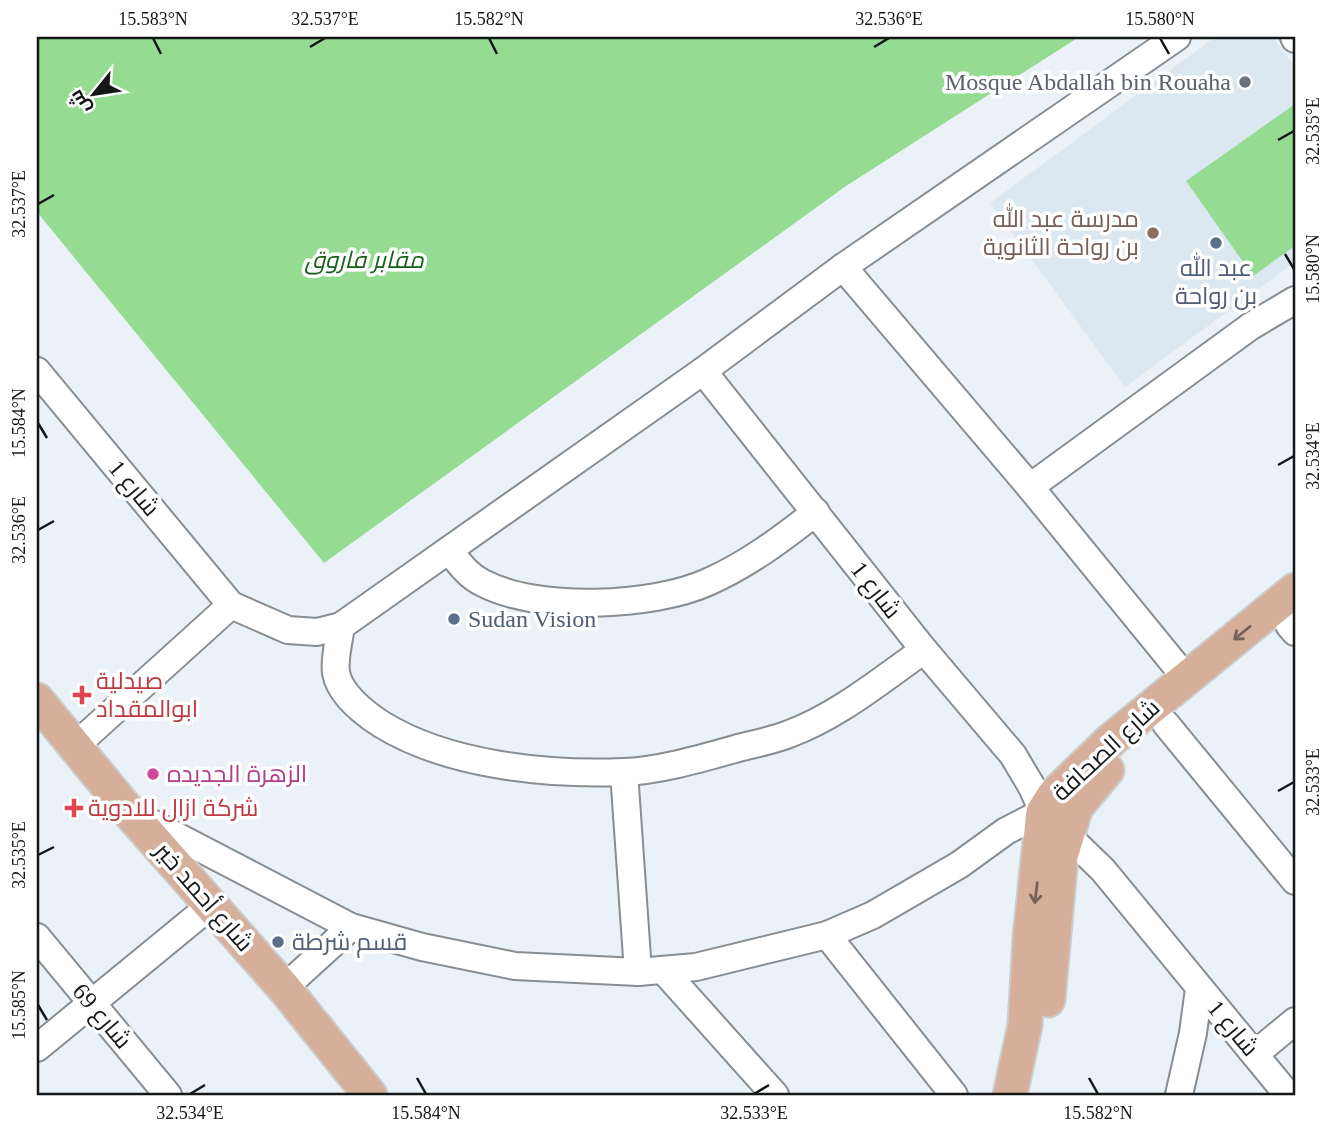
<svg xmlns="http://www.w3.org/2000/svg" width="1332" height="1132" font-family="'Times New Roman',Cairo,serif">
<rect width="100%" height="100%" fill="#ebf2f7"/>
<polygon fill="#dbe8f2" points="1215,37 1273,37 1295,67 1295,262 1125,387 990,203"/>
<g fill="#95dc92">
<polygon points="37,37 1079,37 846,186 324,563 37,212"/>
<polygon points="1295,104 1295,246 1253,276 1186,181"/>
</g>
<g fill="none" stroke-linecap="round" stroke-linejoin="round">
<defs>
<g id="minor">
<polyline points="1294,37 1295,39"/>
<polyline points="843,267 1030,487 1186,678"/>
<polyline points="37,371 231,605 288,630 317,632 341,626 703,371 843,267 1177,37"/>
<polyline points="703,371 924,650 1013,755 1032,787 1043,812"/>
<polyline points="1030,487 1251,326 1295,300"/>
<path d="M449 550C459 563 468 576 483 583 538 612 653 607 708 582 747 565 783 538 816 512"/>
<polyline points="1289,625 1295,632"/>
<path d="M341 626C339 641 334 658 336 673 340 694 364 713 381 724 447 765 546 775 623 772 660 771 706 757 742 747 758 743 774 740 789 734 838 716 881 680 924 650"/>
<polyline points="1166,724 1295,881"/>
<polyline points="74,747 231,605"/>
<polyline points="624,772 638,972"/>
<polyline points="142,818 351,927 422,947 515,966 638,972 696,967 827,935 873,915 959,865 1006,831 1043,812 1103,870 1288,1095"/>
<polyline points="827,935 954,1095"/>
<polyline points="37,937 168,1095"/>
<polyline points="664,971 775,1095"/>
<polyline points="284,988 351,927"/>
<polyline points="37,1048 210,906"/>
<polyline points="1255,1054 1295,1021"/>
<polyline points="1179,1095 1193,1033 1199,989"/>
</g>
<g id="major">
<polyline points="37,700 128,811 284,988 370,1095"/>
<polyline points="1048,1000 1061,856 1076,807 1107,770"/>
<polyline points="1010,1095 1025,1025 1030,937 1043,812 1054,795 1111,740 1295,590"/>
</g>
</defs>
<use href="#minor" stroke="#878d91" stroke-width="30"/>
<use href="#major" stroke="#cbcccc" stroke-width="37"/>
<use href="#minor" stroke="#fff" stroke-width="26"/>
<use href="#major" stroke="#d6af9b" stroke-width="33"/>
</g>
<defs><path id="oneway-shaft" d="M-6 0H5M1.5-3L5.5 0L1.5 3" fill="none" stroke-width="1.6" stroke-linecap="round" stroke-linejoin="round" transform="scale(1.75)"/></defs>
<g stroke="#75635a">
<use href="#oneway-shaft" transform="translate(1242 633) rotate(141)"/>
<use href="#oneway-shaft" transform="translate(1036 893) rotate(97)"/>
</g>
<path fill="none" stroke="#141718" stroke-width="2.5" d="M153 38 161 54M489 38 497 54M1160 38 1169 54M310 47 325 38M874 47 889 38M1278 140 1294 131M38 204 54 195M1285 254 1294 269M38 423 47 438M1278 465 1294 456M38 530 54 521M1278 791 1294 782M38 855 54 847M38 1005 47 1020M417 1078 426 1094M1089 1078 1098 1094M190 1094 205 1085M754 1094 769 1085"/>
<circle fill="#6b7280" stroke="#fefefe" stroke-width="2.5" cx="1245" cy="82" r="7"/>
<circle fill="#8d6e63" stroke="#fefefe" stroke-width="2.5" cx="1153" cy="233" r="7"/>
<g fill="#5c6f8a" stroke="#fefefe" stroke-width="2.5">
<circle cx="1216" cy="243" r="7"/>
<circle cx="454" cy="619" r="7"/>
<circle cx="278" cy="942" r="7"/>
</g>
<g fill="#e0444e" stroke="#fefefe" stroke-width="2.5">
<path d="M78.5 684.5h7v7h7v7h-7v7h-7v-7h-7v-7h7z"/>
<path d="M70.5 797.5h7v7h7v7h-7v7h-7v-7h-7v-7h7z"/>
</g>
<circle fill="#d1479c" stroke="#fefefe" stroke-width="2.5" cx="153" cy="774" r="7"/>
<g text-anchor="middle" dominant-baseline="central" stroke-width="7" stroke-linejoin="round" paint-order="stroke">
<g font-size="24" fill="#5b616d" stroke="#fefefe" text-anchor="end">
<text x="1231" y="82">Mosque Abdallah bin Rouaha</text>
</g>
<g font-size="24" fill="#785e54" stroke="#fefefe" text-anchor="end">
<text x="1139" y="219">مدرسة عبد الله<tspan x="1139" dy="28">بن رواحة الثانوية</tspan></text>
</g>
<g font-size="24" font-style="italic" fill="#17611a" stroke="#fefefe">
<text x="364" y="260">مقابر فاروق</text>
</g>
<g font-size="24" fill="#4e5e75" stroke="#fefefe" text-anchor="start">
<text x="1216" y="268" text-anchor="middle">عبد الله<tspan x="1216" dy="28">بن رواحة</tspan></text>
<text x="468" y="619">Sudan Vision</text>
<text x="292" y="942">قسم شرطة</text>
</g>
<g font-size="24" fill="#141718" stroke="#fefefe">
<text transform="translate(134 488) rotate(50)">شارع 1</text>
<text transform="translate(876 590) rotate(52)">شارع 1</text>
<text transform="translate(1106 750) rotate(-43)">شارع الصحافة</text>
<text transform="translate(204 897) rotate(49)">شارع أحمد خير</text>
<text transform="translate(102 1016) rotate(50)">شارع 69</text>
<text transform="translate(1233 1028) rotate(50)">شارع 1</text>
</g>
<g font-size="24" fill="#be3a42" stroke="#fefefe" text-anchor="start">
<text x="96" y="681">صيدلية<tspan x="96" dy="28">ابوالمقداد</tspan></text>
<text x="88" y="808">شركة ازال للادوية</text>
</g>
<g font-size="24" fill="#b23c85" stroke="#fefefe" text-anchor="start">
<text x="167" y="774">الزهرة الجديده</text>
</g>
</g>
<rect width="1332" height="1132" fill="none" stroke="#fefefe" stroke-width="77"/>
<g transform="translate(94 94) rotate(240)" stroke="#fefefe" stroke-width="5" paint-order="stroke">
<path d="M0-5L12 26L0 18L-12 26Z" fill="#141718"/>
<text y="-10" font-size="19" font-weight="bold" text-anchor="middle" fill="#141718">ش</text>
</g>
<rect x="38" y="38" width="1256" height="1056" fill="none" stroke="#141718" stroke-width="2.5"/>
<g font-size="18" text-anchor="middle" fill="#141718">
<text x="153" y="25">15.583°N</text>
<text x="325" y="25">32.537°E</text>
<text x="489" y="25">15.582°N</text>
<text x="889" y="25">32.536°E</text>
<text x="1160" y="25">15.580°N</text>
<text transform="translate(1313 131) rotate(-90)" y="6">32.535°E</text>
<text transform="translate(19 204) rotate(-90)" y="6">32.537°E</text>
<text transform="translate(1313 269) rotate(-90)" y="6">15.580°N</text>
<text transform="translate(19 423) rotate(-90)" y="6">15.584°N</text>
<text transform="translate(1313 456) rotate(-90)" y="6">32.534°E</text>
<text transform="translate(19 530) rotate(-90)" y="6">32.536°E</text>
<text transform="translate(1313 782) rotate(-90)" y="6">32.533°E</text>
<text transform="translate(19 855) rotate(-90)" y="6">32.535°E</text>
<text transform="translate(19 1005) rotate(-90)" y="6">15.585°N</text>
<text x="190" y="1119">32.534°E</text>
<text x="426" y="1119">15.584°N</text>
<text x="754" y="1119">32.533°E</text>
<text x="1098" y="1119">15.582°N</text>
</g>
</svg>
